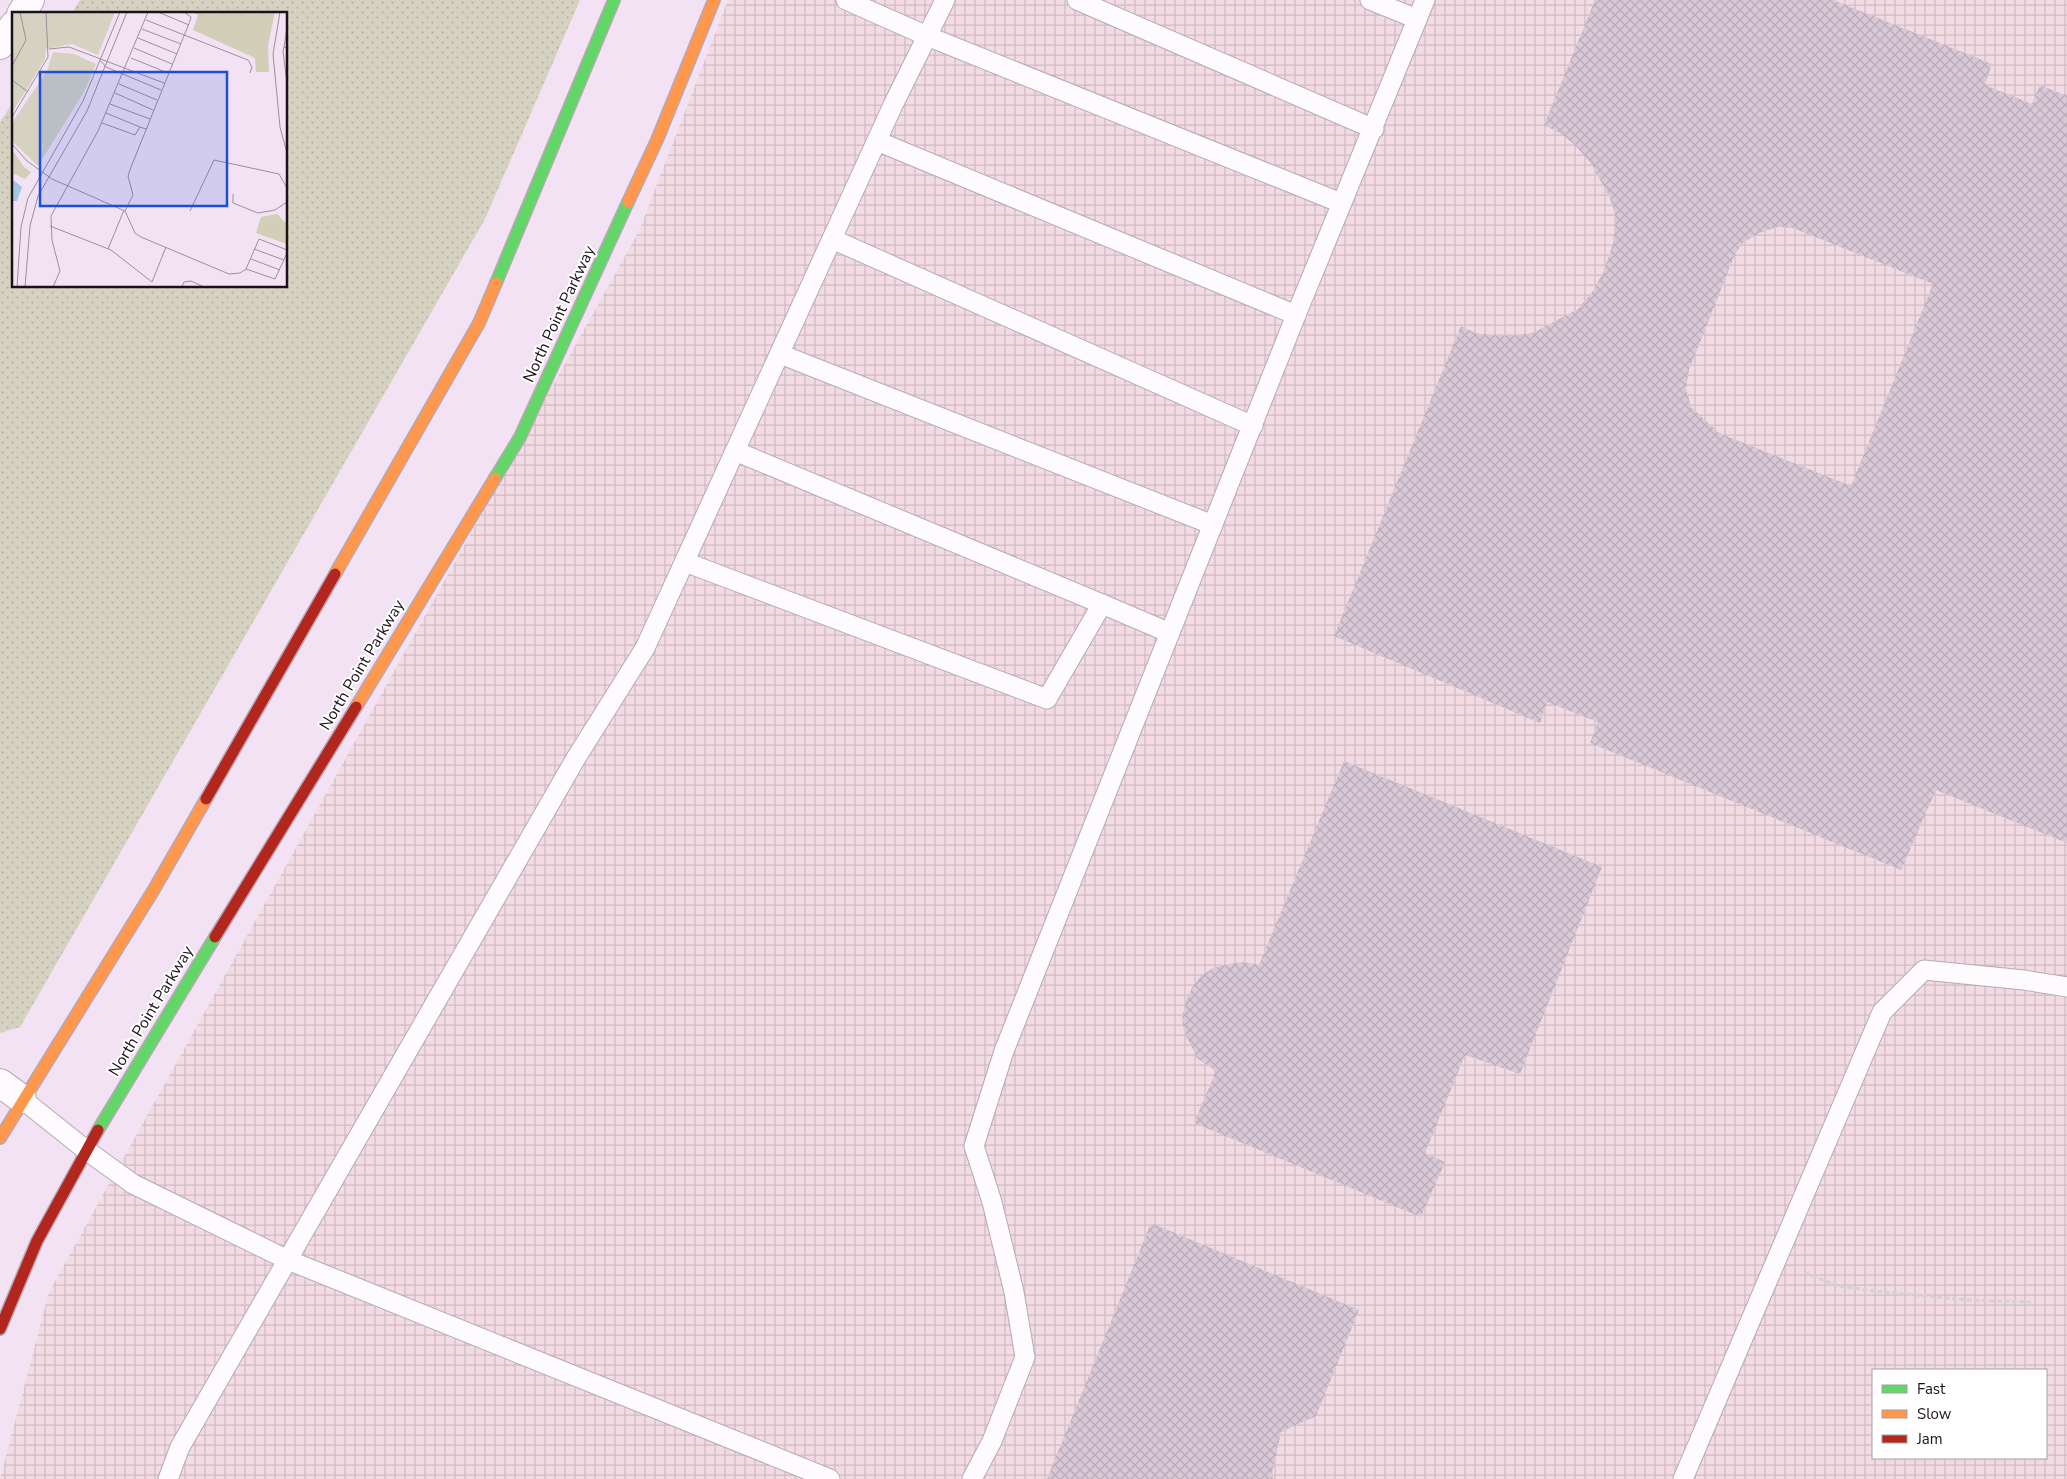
<svg xmlns="http://www.w3.org/2000/svg" width="2067" height="1479" font-family="'Nunito Sans',sans-serif">
<defs>
<pattern id="industrial-grid" width="8" height="8" patternUnits="userSpaceOnUse" patternTransform="scale(1.25)"><rect width="8" height="8" fill="#f2dbe3"/><path d="M0 4h8M4 0v8" fill="none" stroke="#cfbbc2"/></pattern>
<pattern id="grass-dots" width="8" height="8" patternUnits="userSpaceOnUse" patternTransform="scale(1.25)"><rect width="8" height="8" fill="#d6d2c2"/><path d="M2 2h.1M6 6h.1" fill="none" stroke="#b7b3a6" stroke-width="1.8" stroke-linecap="round"/></pattern>
<pattern id="building-cross-hatch" width="8" height="8" patternUnits="userSpaceOnUse" patternTransform="scale(1.25)"><rect width="8" height="8" fill="#d9c8d7"/><path d="M0 0l8 8M0 8l8-8" fill="none" stroke="#baabb8"/></pattern>
</defs>
<rect width="100%" height="100%" fill="#f3e2f3"/>
<path fill="url(#industrial-grid)" fill-rule="evenodd" d="M728 0H2067V1479H0L49 1292 639 231ZM1873 1370H2046V1458H1873Z"/>
<polygon fill="url(#grass-dots)" points="80,0 580,0 485,219 20,1027 0,1033 0,122 14,101 14,286 286,286 286,14 71,14"/>
<g fill="url(#building-cross-hatch)" fill-rule="evenodd">
<path d="M1595 0H1833L1992 64 1985 85 2032 104 2040 85 2067 96V843L1936 790 1901 870 1590 743 1598 722 1547 702 1540 723 1334 636 1461 326 1475 333 1490 335 1512 336 1533 333 1578 309 1593 291 1604 271 1613 243 1616 217 1609 196 1590 162 1574 144 1560 133 1544 125ZM1776 227 1793 228 1933 284 1851 486 1719 433 1691 407 1686 388 1689 370 1735 254 1744 242 1757 234Z"/>
<polygon points="1344,761 1602,867 1520,1074 1465,1055 1425,1153 1445,1162 1421,1217 1194,1123 1216,1071 1197,1058 1184,1031 1182,1018 1186,1001 1192,988 1201,976 1213,968 1229,964 1244,962 1259,965"/>
<polygon points="1151,1223 1359,1310 1316,1416 1281,1432 1272,1474 1273,1479 1047,1479"/>
</g>
<g fill="none" stroke-linecap="round" stroke-linejoin="round">
<defs>
<g id="lane">
<polyline points="846,0 927,36 1341,203"/>
<polyline points="1077,0 1374,129"/>
<polyline points="1370,0 1417,19"/>
<polyline points="877,141 1296,315"/>
<polyline points="832,239 1253,426"/>
<polyline points="780,354 1213,525"/>
<polyline points="735,451 1102,604"/>
<polyline points="685,562 1047,699 1102,604 1170,633"/>
<polyline points="22,1099 86,1150 133,1184 288,1260 830,1479"/>
<polyline points="168,1479 180,1447 576,758 645,648 893,105 945,0"/>
<polyline points="972,1479 992,1441 1025,1357 1014,1292 992,1202 974,1146 1004,1051 1296,315 1425,0"/>
<polyline points="1683,1479 1882,1012 1924,970 2024,980 2067,987"/>
</g>
<g id="street">
<polyline points="21,14 30,0"/>
<polyline points="0,45 14,25"/>
<polyline points="0,1083 22,1099"/>
</g>
<g id="fast">
<polyline points="496,283 614,0"/>
<polyline points="495,478 520,437 628,202"/>
<polyline points="98,1130 215,937"/>
</g>
<g id="slow">
<polyline points="628,202 657,140 714,0"/>
<polyline points="335,574 479,323 496,283"/>
<polyline points="356,707 495,478"/>
<polyline points="0,1138 153,891 206,799"/>
</g>
<g id="jam">
<polyline points="206,799 335,574"/>
<polyline points="215,937 356,707"/>
<polyline points="0,1329 37,1241 98,1130"/>
</g>
</defs>
<use href="#lane" stroke="#b6a9b6" stroke-width="21"/>
<use href="#street" stroke="#b6a9b6" stroke-width="30"/>
<use href="#fast" stroke="#b6a9b6" stroke-width="14"/>
<use href="#slow" stroke="#b6a9b6" stroke-width="14"/>
<use href="#jam" stroke="#b6a9b6" stroke-width="14"/>
<polyline stroke="#d5d1d5" stroke-width="3" stroke-dasharray="5 2.5" stroke-linecap="butt" points="1805,1273 1839,1286 1873,1291 1969,1300 2031,1302"/>
<use href="#lane" stroke="#fdfbfd" stroke-width="19"/>
<use href="#street" stroke="#fdfbfd" stroke-width="28"/>
<use href="#fast" stroke="#63d668" stroke-width="11"/>
<use href="#slow" stroke="#ff974d" stroke-width="11"/>
<use href="#jam" stroke="#b3261e" stroke-width="11"/>
</g>
<g text-anchor="middle" dominant-baseline="central" stroke-width="4" stroke-linejoin="round" paint-order="stroke">
<g font-size="16" fill="#1b111b" stroke="#fff">
<text transform="translate(559 314) rotate(-65)">North Point Parkway</text>
<text transform="translate(362 665) rotate(-59)">North Point Parkway</text>
<text transform="translate(151 1011) rotate(-59)">North Point Parkway</text>
</g>
</g>
<g transform="translate(12 12)">
<rect width="275" height="275" fill="#f3e2f3"/>
<path d="M0 0H103L86 43 60 32 34 37 33 47 0 101ZM41 40 62 42 84 52 72 80 26 154 0 129V111L35 59Z" fill="#d6d2c2"/>
<path d="M181 0H263L256 34 257 60H244L243 46 181 18 186 3ZM0 137 12 155 19 160 13 167 0 161ZM265 202 275 212V232L244 221 249 205Z" fill="#d2ceb7"/>
<path d="M0 167 10 175 5 189H0Z" fill="#a2c7e2"/>
<path fill="none" stroke="#9d8e9d" stroke-width="1" d="M146 0 177 13M268 0 261 42 268 115 275 141M134 8 236 48 240 55 238 61M130 17 169 32M126 26 165 42M272 35 275 16M122 36 160 52M275 36 272 35 271 39 275 71M37 37 57 35 152 71M119 46 156 61M88 48 94 55 149 78M0 54 14 28 8 0M0 68 16 80M107 72 145 88M103 81 141 98M98 92 138 107M94 101 128 115M0 105 36 45 34 0M90 111 123 123 128 115 134 117M0 132 15 149 40 167 113 199 123 221 129 225 217 262 228 261 234 257 247 227 275 238M221 182V191L246 201 263 198 275 190M113 199 121 183 116 164 119 155 178 9 179 5 172 0M178 199 202 148 267 162 275 176M38 214 99 238 140 270 154 235M96 237 112 198M242 237 272 248M239 247 268 258M234 257 263 267 275 241M5 275 9 215 16 186 71 89 108 0M13 275 18 214 26 184 75 99 115 0M41 275 48 259 40 228 39 204 86 119 136 0M170 275 172 270 179 269 192 275"/>
<path fill="#1d4ed8" fill-opacity="0.15" stroke="#1d4ed8" stroke-width="2.5" d="M28 60H215V194H28Z"/>
<rect width="275" height="275" fill="none" stroke="#1b111b" stroke-width="2.5"/>
</g>
<rect x="1872" y="1369" width="175" height="90" fill="#ffffff" stroke="#a4a0a4"/>
<rect x="1882" y="1385" width="25" height="8" fill="#63d668" stroke="#a4a0a4"/>
<text x="1917" y="1394" font-size="15" fill="#1b111b">Fast</text>
<rect x="1882" y="1410" width="25" height="8" fill="#ff974d" stroke="#a4a0a4"/>
<text x="1917" y="1419" font-size="15" fill="#1b111b">Slow</text>
<rect x="1882" y="1435" width="25" height="8" fill="#b3261e" stroke="#a4a0a4"/>
<text x="1917" y="1444" font-size="15" fill="#1b111b">Jam</text>
</svg>
